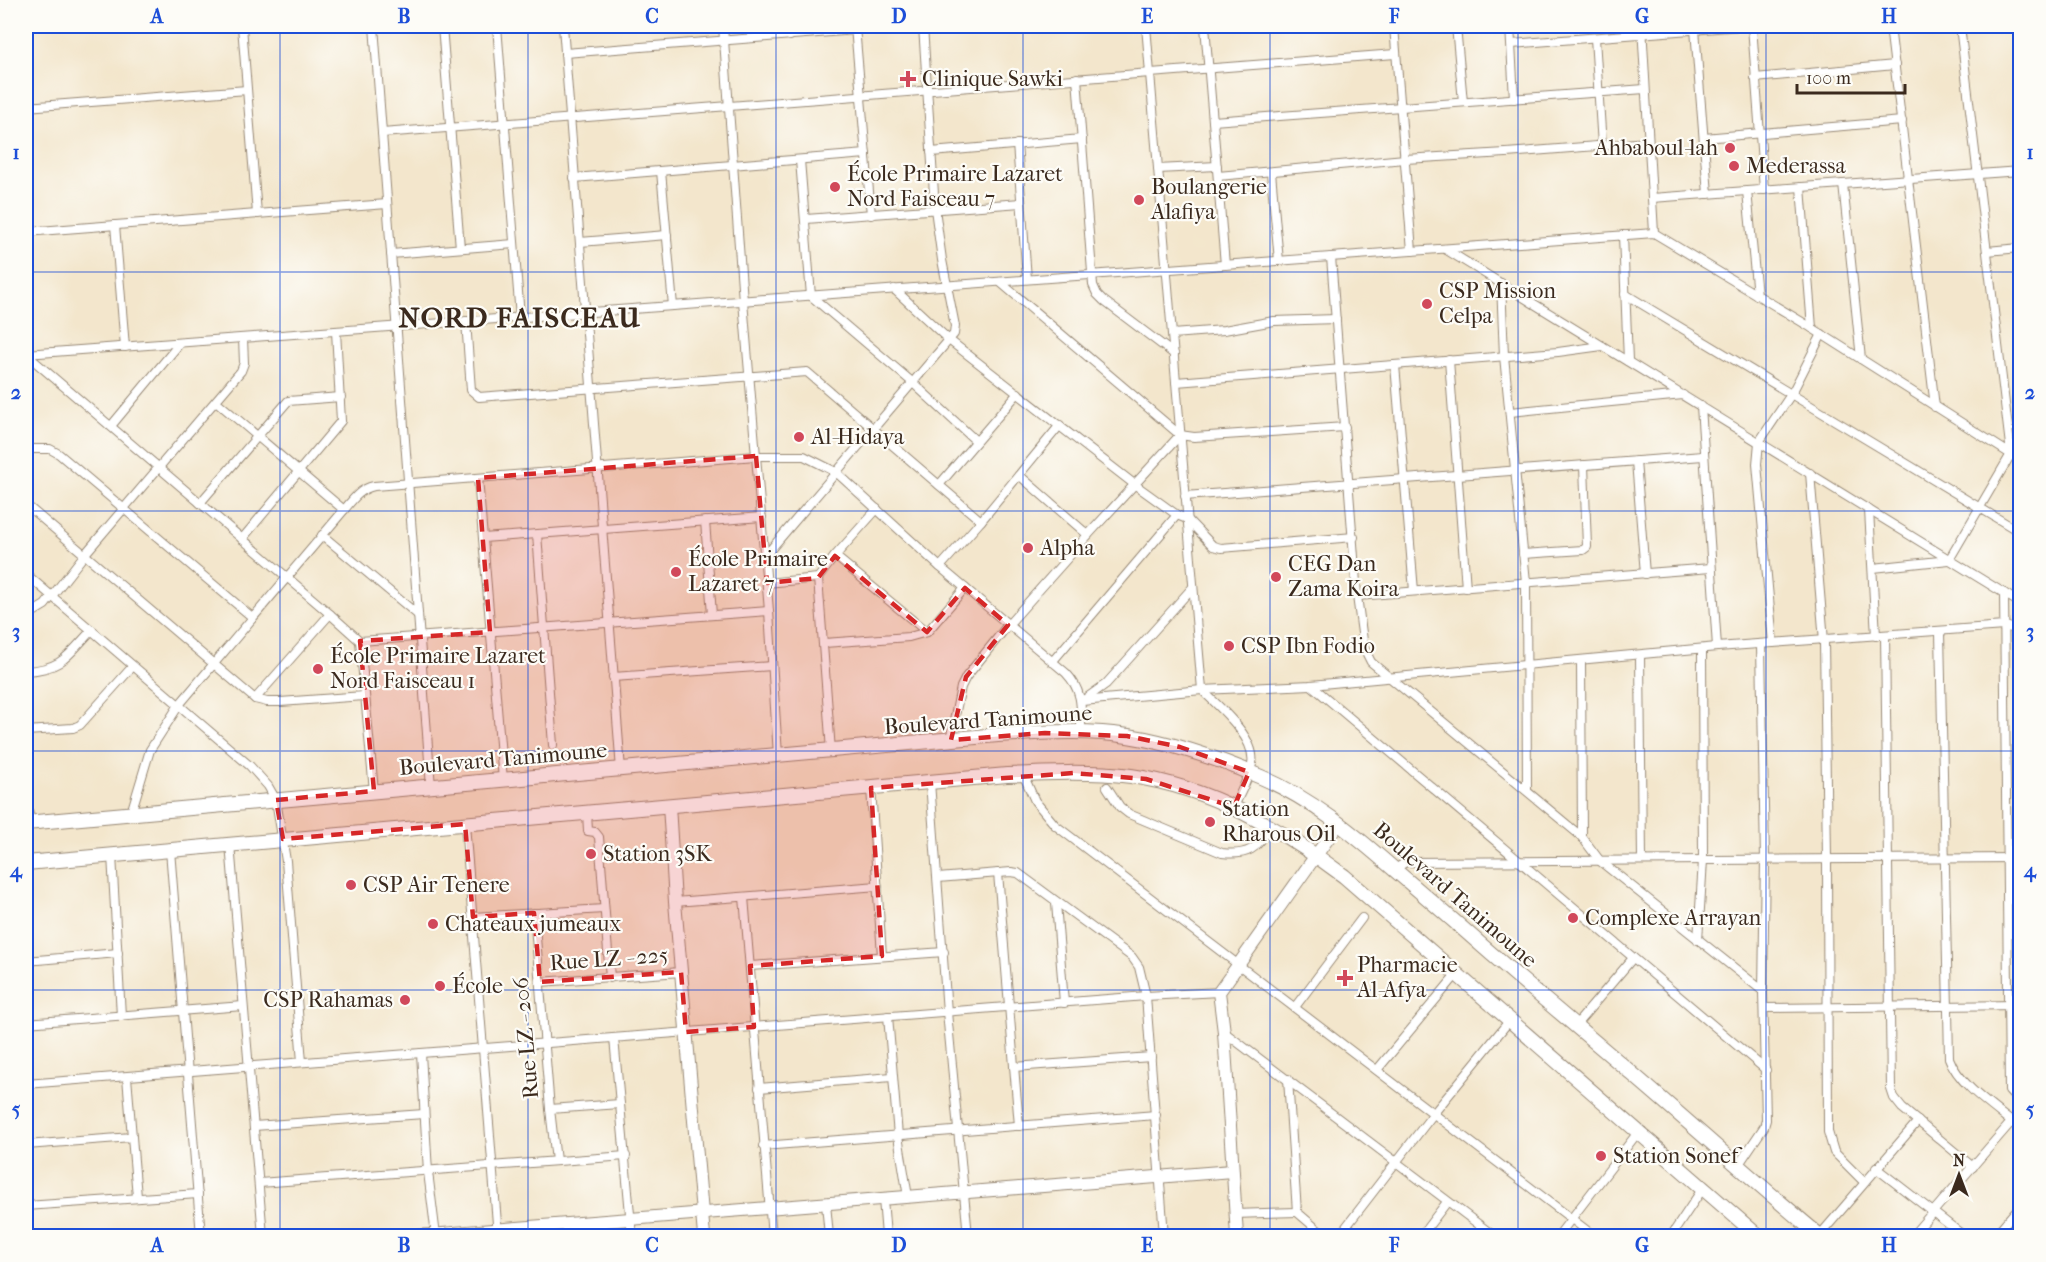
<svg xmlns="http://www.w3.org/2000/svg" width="2046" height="1262" font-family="'IM FELL French Canon',serif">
<rect width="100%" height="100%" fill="#fdfcf7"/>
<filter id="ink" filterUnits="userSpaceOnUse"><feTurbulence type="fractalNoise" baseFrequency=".0167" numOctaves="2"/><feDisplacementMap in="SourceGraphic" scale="12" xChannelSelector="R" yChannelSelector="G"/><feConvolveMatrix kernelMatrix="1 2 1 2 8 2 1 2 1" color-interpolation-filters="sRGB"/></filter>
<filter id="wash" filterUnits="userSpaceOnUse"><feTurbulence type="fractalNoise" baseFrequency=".008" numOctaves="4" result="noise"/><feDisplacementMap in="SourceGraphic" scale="24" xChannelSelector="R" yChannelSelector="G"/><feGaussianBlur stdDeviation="1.35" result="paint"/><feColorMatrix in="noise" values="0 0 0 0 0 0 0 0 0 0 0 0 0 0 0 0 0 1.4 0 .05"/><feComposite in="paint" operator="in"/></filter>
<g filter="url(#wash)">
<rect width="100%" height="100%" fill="#f3e6cc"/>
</g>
<g filter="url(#ink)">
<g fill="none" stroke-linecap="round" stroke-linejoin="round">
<defs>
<g id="street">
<polyline points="242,26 257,214"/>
<polyline points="374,26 431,787"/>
<polyline points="442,26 460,248"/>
<polyline points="497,26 520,317"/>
<polyline points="563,26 621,770"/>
<polyline points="723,26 743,301 769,611 778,756"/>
<polyline points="789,26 790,36"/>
<path d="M1146 26 1202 690C1218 706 1257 738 1252 764 1249 778 1240 793 1234 807"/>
<polyline points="1205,26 1225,265"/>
<polyline points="1394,26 1412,251"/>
<polyline points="1456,26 1463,102"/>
<polyline points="1510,26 1514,99"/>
<polyline points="1642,26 1654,233"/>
<polyline points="1752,26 1764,190"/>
<polyline points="1890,26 1935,407"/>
<polyline points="2019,26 2020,36"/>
<polyline points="855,27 871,215"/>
<polyline points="923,29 961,26"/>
<polyline points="1695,29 1708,194"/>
<polyline points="1595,38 1602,146"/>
<polyline points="1512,44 1742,26"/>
<polyline points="565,53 856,30"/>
<polyline points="1077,78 1093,285 1097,294 1104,301 1174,354"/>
<polyline points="1755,78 1895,65"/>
<polyline points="26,107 247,90"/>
<polyline points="1213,121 1645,89"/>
<polyline points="382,133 1395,54"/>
<polyline points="1704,138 1902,121"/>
<polyline points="1017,144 1027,279"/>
<polyline points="931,152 1082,139"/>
<polyline points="800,160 811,296 912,382 976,441"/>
<polyline points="1158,169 1217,166"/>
<polyline points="661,171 673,306"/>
<polyline points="1271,172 1279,261"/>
<polyline points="1218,176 1405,159 1506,153 1648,142"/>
<polyline points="574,178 866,154"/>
<polyline points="1843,184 1861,359"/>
<polyline points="1801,187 1812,328"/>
<polyline points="1747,191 1757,295"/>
<polyline points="1652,198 2020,171"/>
<polyline points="806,219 1021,203"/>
<polyline points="115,225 125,347"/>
<polyline points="26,232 387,204"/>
<polyline points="1623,235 1628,361"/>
<polyline points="580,242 667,235"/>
<polyline points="1445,249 2020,603"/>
<polyline points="1987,251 2020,248"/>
<polyline points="391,254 514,244"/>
<polyline points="1331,257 1357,596 1364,648 1371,662 1582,837 1600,861 1763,991"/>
<polyline points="1000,282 1180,435 1194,437 1345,427"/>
<polyline points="1501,283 1504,356 1526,582 1527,789"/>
<polyline points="894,289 949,340 1134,484 1177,515 1187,519 1213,546 1221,548 1354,537"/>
<polyline points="1625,294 2020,532"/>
<polyline points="466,321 471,390 479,397 807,372 981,521"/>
<polyline points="1172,334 1224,330 1274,321 1336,319"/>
<polyline points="26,354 1654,233 1812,328 2020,460"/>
<polyline points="26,354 330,614 360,641 374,791"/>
<polyline points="1449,360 1466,588"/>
<polyline points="1395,365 1414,591"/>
<polyline points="1176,382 1558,352 1602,346"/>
<polyline points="216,401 344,510"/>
<polyline points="1701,406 1717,647"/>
<polyline points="1510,412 1683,395"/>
<polyline points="111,426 180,343"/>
<polyline points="2010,447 2020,443"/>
<polyline points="26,449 50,449 59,454 252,617"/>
<polyline points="1636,461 1645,574"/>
<polyline points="1810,473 1824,641 1827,859 1828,1132 1834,1152 1864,1182"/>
<polyline points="1019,475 1088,535"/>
<polyline points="478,478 503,780"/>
<polyline points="939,485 1018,393"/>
<polyline points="1185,496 1703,456"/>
<polyline points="200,503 288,401 341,397"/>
<polyline points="26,506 31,509 255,699 267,702 280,702 364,696"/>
<polyline points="1869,510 1876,636"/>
<polyline points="705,521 712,615"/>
<polyline points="537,534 553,745"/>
<polyline points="322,535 418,615"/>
<polyline points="483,538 762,517"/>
<polyline points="242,539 341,421 336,331"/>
<polyline points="1523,554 1583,550 1587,547 1584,465"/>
<polyline points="765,556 954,334 955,326 942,260 935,209 923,26"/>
<polyline points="835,556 927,632"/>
<polyline points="940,567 981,521 1060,425"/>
<polyline points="1873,568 1949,560 2011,454 1960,26"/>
<polyline points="26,574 250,766 268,786 276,800 286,861 302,1062"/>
<polyline points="818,578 831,751"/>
<polyline points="767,583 818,578 835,556 877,509"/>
<polyline points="2004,593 2009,1091 2020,1103"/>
<polyline points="1357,596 1711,568"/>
<polyline points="26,612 35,611 45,605 85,554 241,371 244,363 243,338"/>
<path d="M1940 632 1949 1058C1959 1086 1998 1110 2020 1129"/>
<polyline points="1885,635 1891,1089 1894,1098 1902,1108 1973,1167"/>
<polyline points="360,641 769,611"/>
<polyline points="824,643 909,637 927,632 965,588"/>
<polyline points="1773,643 1757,464 1759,442 1792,393 1822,334"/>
<polyline points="1640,655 1642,860"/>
<polyline points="1581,660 1582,837"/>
<polyline points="1052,662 1177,515"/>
<path d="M26 671C63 669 68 655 92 630"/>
<polyline points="613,677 772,666"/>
<polyline points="1311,685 1766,1070"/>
<polyline points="255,699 330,614"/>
<polyline points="1085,699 1106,684 1193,587"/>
<polyline points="1082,701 1202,690 1311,685 1717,647 2004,626 2020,630"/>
<polyline points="26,731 73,728 80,725 133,666"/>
<polyline points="950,740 961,687 966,677 1008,625 1088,535 1180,435"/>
<polyline points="1023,774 1035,801 1055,825 1594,1236"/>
<polyline points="930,782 947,1012 968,1236"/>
<path d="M1107 787 1120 807 1129 814 1222 853C1247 856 1259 849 1269 826"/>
<polyline points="871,788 882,956"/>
<polyline points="26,803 31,822"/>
<path d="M131 813 150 750 179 705 344 510C353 499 360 489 374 486L756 456H804L836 472 940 567 1066 673C1084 692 1081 709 1081 732"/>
<polyline points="587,813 588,831 595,832 599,837 610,978"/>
<polyline points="465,824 498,1236"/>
<polyline points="230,844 263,1236"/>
<polyline points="170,850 201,1236"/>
<polyline points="112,855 121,1016"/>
<polyline points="1395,869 1406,862 2020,858"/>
<polyline points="998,873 1019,1126"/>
<polyline points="938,878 1011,872 1018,873 1132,957 1139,967 1146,996 1164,1236"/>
<polyline points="744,897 772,1236"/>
<polyline points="675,902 878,886"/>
<polyline points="1056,903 1064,1003"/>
<polyline points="534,913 550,1109 556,1161"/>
<polyline points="473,917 604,909"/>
<polyline points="1698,940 1703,860 1702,649"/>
<polyline points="26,961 118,953"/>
<polyline points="750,966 944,952"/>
<polyline points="540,982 681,972"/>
<polyline points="1295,1007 1362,918"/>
<polyline points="1764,1008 2020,1005"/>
<polyline points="888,1016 898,1136 908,1197"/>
<polyline points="26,1023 243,1006"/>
<polyline points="1575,1026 1633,958"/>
<polyline points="1224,1032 1494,1236"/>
<polyline points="614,1038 632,1236"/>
<polyline points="421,1053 428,1172 436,1236"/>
<polyline points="1014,1067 1151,1057"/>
<polyline points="1377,1070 1457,974"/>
<polyline points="127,1077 137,1197"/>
<polyline points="1288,1079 1297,1212 1325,1236"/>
<polyline points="26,1084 1146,996 1219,992"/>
<polyline points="759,1088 892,1077"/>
<polyline points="550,1109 620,1104"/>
<polyline points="254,1126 424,1114"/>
<polyline points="26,1145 132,1137"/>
<polyline points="763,1146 1156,1115"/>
<polyline points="1737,1167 1764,1127 1766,1120 1763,991 1765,860 1761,645"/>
<polyline points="1876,1168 1964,1236"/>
<polyline points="259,1183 626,1156"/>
<polyline points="883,1199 886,1236"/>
<polyline points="826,1204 829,1236"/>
<polyline points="26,1206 198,1194"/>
<polyline points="1235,1214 1297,1212"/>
<polyline points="1339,1236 1434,1113 1510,1020"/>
<polyline points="1421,1236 1447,1202"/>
<polyline points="1558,1236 1639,1131"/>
<polyline points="1671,1236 1703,1188"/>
<polyline points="1819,1236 1918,1121"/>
<polyline points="1912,1236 2020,1112"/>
<polyline points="1994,1236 2020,1206"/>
</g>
<g id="secondary">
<polyline points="669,805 675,902 704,1236"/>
<polyline points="417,1236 1232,1171"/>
<polyline points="1237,1236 1224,1032 1219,992 1339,823"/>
</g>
<g id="primary">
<path d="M26 823 998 735C1041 733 1085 729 1128 736 1174 743 1219 759 1261 777 1312 799 1355 835 1396 871 1429 899 1462 928 1494 956 1551 1006 1609 1053 1665 1102 1717 1147 1768 1193 1820 1236"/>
<path d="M26 863 1007 775C1048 773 1090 771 1131 776 1210 787 1281 829 1344 876L1758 1236"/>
</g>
</defs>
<use href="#street" stroke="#978875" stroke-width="10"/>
<use href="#secondary" stroke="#978875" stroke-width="14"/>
<use href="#primary" stroke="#978875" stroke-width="16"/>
<use href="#street" stroke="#fff" stroke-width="8"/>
<use href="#secondary" stroke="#fff" stroke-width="12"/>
<use href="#primary" stroke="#fff" stroke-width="14"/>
</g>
</g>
<path fill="#d62828" fill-opacity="0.2" stroke="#d62828" stroke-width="4.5" stroke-dasharray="12 8" stroke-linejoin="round" d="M756 456 767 583 818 578 835 556 927 632 965 588 1008 625 966 677 951 740 1045 733 1127 736 1180 747 1249 772 1234 807 1146 779 1073 773 871 788 882 956 750 966 754 1027 686 1032 681 972 540 982 534 913 473 917 465 824 283 839 276 800 374 791 360 641 490 632 478 478Z"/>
<path fill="none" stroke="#1d4ed8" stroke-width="1.5" stroke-opacity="0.55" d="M280 26V1236M528 26V1236M776 26V1236M1023 26V1236M1270 26V1236M1518 26V1236M1766 26V1236M26 272H2020M26 511H2020M26 751H2020M26 990H2020"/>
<g fill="#d1495b" stroke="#fdfcf7" stroke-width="2">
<path d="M905 70h6v6h6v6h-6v6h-6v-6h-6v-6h6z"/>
<circle cx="1730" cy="148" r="6"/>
<circle cx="1734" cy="166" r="6"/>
<circle cx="835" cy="187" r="6"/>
<circle cx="1139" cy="200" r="6"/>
<circle cx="1427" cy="304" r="6"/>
<circle cx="799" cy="437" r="6"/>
<circle cx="1028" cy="548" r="6"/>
<circle cx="676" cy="572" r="6"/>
<circle cx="1276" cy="577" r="6"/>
<circle cx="1229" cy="646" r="6"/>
<circle cx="318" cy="669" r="6"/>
<circle cx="1210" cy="822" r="6"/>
<circle cx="591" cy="854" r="6"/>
<circle cx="351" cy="885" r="6"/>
<circle cx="1573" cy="918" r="6"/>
<circle cx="433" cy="924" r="6"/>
<path d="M1342 969h6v6h6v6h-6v6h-6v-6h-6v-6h6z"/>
<circle cx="440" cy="986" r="6"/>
<circle cx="405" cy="1000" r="6"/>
<circle cx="1601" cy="1156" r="6"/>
</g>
<g text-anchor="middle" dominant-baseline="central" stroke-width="4.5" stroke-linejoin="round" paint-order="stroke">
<g font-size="22" fill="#3b2a1e" stroke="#fdfcf7" text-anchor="start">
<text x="922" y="79">Clinique Sawki</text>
<text x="1718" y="148" text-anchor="end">Ahbaboul-lah</text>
<text x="1746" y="166">Mederassa</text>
<text x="847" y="174">École Primaire Lazaret<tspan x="847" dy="25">Nord Faisceau 7</tspan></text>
<text x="1151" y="187">Boulangerie<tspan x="1151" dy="25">Alafiya</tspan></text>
<text x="1439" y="291">CSP Mission<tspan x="1439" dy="25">Celpa</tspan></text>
<text x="811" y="437">Al-Hidaya</text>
<text x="1040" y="548">Alpha</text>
<text x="688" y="559">École Primaire<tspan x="688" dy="25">Lazaret 7</tspan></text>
<text x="1288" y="564">CEG Dan<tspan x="1288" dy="25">Zama Koira</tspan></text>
<text x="1241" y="646">CSP Ibn Fodio</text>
<text x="330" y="656">École Primaire Lazaret<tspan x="330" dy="25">Nord Faisceau 1</tspan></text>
<text x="1222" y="809">Station<tspan x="1222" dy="25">Rharous Oil</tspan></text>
<text x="603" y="854">Station 3SK</text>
<text x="363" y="885">CSP Air Tenere</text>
<text x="1585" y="918">Complexe Arrayan</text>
<text x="445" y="924">Chateaux jumeaux</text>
<text x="1357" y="965">Pharmacie<tspan x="1357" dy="25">Al-Afya</tspan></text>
<text x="452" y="986">École</text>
<text x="393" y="1000" text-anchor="end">CSP Rahamas</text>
<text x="1613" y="1156">Station Sonef</text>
</g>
<g font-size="22" fill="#3b2a1e" stroke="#fdfcf7">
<text transform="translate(988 720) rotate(-4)">Boulevard Tanimoune</text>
<text transform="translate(503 759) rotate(-5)">Boulevard Tanimoune</text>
<text transform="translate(1455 895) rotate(41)">Boulevard Tanimoune</text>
<text transform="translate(609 959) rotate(-4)">Rue LZ - 225</text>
<text transform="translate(526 1038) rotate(-95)">Rue LZ - 206</text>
</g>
<g font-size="28" font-weight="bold" letter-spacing="1.5" fill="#3b2a1e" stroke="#fdfcf7">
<text x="520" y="317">NORD FAISCEAU</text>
</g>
</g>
<rect width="2046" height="1262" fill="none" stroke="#fdfcf7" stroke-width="66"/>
<g transform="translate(1959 1175)" stroke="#fdfcf7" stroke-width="4.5" paint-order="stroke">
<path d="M0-4.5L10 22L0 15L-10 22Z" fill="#3b2a1e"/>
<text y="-9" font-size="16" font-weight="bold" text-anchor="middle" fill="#3b2a1e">N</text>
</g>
<path d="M1797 84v9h108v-9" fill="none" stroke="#3b2a1e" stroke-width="3"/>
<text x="1806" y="84" font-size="18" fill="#3b2a1e" stroke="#fdfcf7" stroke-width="4.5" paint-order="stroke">100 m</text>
<rect x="33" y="33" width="1980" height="1196" fill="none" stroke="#1d4ed8" stroke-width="2"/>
<g font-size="20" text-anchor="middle" font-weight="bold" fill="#1d4ed8">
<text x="157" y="23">A</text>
<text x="404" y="23">B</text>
<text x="652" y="23">C</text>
<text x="899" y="23">D</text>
<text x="1147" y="23">E</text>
<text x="1394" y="23">F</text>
<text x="1642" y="23">G</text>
<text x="1889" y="23">H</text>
<text x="16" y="159">1</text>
<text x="2030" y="159">1</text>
<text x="16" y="399">2</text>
<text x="2030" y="399">2</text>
<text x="16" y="638">3</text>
<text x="2030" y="638">3</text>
<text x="16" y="877">4</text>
<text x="2030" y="877">4</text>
<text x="16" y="1116">5</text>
<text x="2030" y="1116">5</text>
<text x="157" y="1252">A</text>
<text x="404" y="1252">B</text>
<text x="652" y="1252">C</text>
<text x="899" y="1252">D</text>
<text x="1147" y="1252">E</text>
<text x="1394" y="1252">F</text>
<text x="1642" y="1252">G</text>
<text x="1889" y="1252">H</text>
</g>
</svg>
